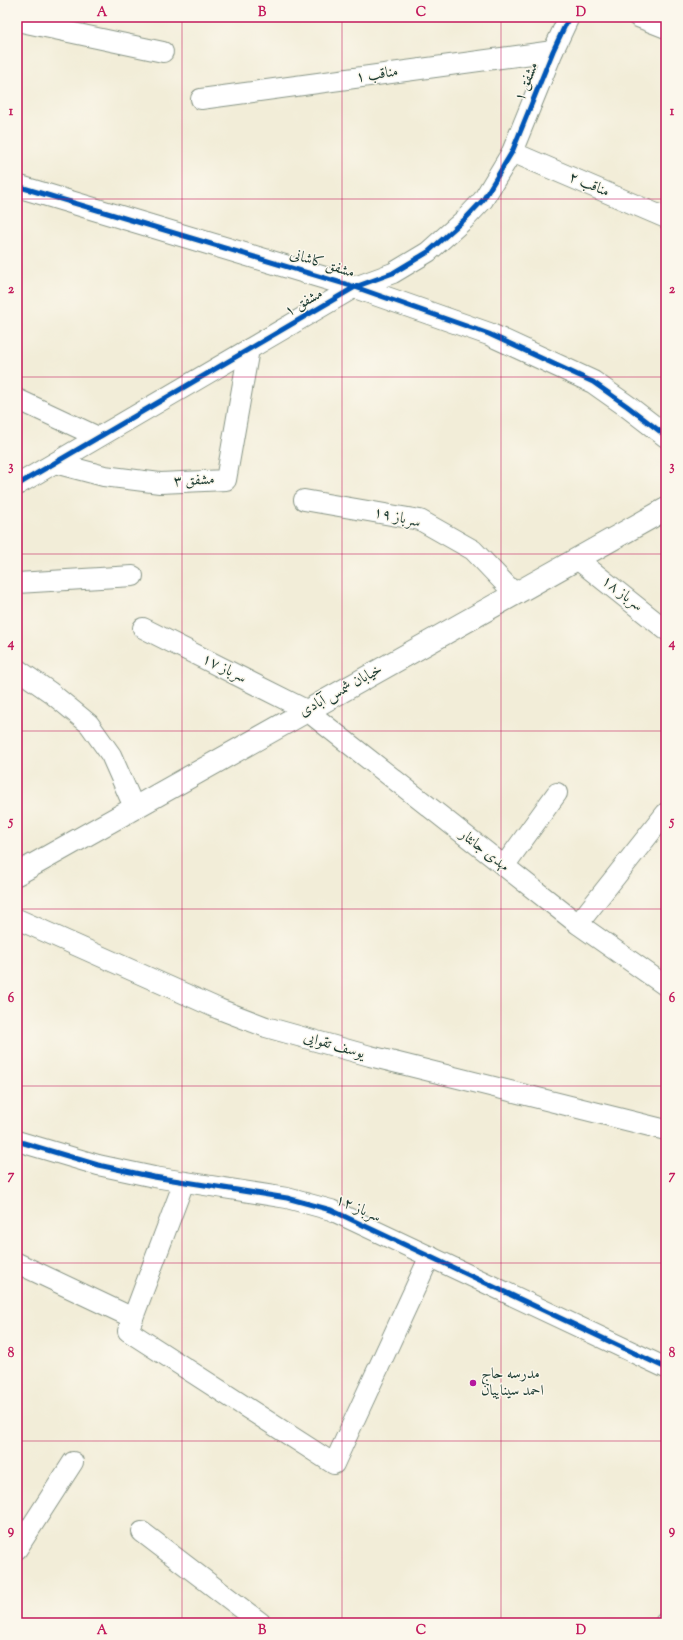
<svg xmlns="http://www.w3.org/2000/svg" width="683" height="1640" font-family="'Sorts Mill Goudy',Amiri,serif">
<rect width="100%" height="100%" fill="#fbf7ec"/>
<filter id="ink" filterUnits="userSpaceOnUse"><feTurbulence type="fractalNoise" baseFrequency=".025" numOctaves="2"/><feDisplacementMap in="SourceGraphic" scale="8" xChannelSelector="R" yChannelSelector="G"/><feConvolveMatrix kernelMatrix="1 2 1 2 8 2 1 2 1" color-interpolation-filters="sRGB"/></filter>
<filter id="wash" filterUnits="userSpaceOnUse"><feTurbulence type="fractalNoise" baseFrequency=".012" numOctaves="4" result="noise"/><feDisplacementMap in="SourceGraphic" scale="16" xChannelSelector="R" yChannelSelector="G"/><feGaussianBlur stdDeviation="0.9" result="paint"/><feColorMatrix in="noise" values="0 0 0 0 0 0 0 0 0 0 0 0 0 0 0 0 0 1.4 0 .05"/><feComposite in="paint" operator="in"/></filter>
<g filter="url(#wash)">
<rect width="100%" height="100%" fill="#f2edd8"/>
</g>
<g filter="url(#ink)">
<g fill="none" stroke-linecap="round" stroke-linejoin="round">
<defs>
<g id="street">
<polyline points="638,17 666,28"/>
<polyline points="17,21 163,52"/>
<polyline points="201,99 553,51"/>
<polyline points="512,152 666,218"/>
<polyline points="17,399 98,437"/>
<polyline points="55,463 104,476 160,483 226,480 249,349"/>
<polyline points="17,485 355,287 393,273 428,252 465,219 483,200 512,152 553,51 569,17"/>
<polyline points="304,500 420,520 473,550 515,594"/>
<polyline points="577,559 666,630"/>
<polyline points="17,583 133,576"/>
<polyline points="143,628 306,710 578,924 666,986"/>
<polyline points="17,669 50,692 89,724 111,755 134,807"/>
<polyline points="504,866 557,793"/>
<polyline points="17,919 219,1009 266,1027 370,1056 666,1130"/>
<polyline points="578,924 666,813"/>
<polyline points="17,1141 98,1165 154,1177 287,1198 331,1210 666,1368"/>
<polyline points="184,1182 128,1331 334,1464 430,1256"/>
<polyline points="17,1263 133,1318"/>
<polyline points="142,1532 261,1623"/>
<polyline points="17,1549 73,1462"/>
<polyline points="665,1623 666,1622"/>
</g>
<g id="secondary">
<polyline points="17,186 355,287 489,334 593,382 627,406 666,436"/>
<polyline points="17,874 666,509"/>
</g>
</defs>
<use href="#street" stroke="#889586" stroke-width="22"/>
<use href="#secondary" stroke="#889586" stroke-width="24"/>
<use href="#street" stroke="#fff" stroke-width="20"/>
<use href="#secondary" stroke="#fff" stroke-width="22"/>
<defs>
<g id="cycleway">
<polyline points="17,186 355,287 489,334 593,382 627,406 666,436"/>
<polyline points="17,485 355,287 393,273 428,252 465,219 483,200 512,152 553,51 569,17"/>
<polyline points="17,1141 98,1165 154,1177 287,1198 331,1210 666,1368"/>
</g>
</defs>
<use href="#cycleway" stroke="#fbf7ec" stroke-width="8"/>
<use href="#cycleway" stroke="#0057b8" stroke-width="5"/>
</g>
</g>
<path fill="none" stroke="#c2185b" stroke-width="1" stroke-opacity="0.55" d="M182 17V1623M342 17V1623M501 17V1623M17 199H666M17 377H666M17 554H666M17 731H666M17 909H666M17 1086H666M17 1263H666M17 1441H666"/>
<circle fill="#b5179e" stroke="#fbf7ec" stroke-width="1.5" cx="473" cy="1383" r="4"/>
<g text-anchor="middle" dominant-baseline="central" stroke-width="3" stroke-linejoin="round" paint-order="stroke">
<g font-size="15" fill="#1f3d34" stroke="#fbf7ec">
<text transform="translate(377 75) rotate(-8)">مناقب ۱</text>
<text transform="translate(527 82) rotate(-68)">مشفق ۱</text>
<text transform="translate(589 185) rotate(23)">مناقب ۲</text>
<text transform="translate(322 264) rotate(17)">مشفق کاشانی</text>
<text transform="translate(304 303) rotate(-30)">مشفق ۱</text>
<text transform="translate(194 481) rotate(-3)">مشفق ۳</text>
<text transform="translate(397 518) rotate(13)">سرباز ۱۹</text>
<text transform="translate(622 594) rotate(38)">سرباز ۱۸</text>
<text transform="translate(224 669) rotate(27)">سرباز ۱۷</text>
<text transform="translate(341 691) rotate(-29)">خیابان شمس آبادی</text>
<text transform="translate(484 851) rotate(38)">مهدی جانثار</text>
<text transform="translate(334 1046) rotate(16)">یوسف تقوایی</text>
<text transform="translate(358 1209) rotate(24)">سرباز ۱۲</text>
</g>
<g font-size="15" fill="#1f3d34" stroke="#fbf7ec" text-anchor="start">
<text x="481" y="1374">مدرسه حاج<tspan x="481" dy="17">احمد سیناییان</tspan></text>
</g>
</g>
<rect width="683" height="1640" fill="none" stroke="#fbf7ec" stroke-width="44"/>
<rect x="22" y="22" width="639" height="1596" fill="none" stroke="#c2185b" stroke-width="1.5"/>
<g font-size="13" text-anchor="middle" font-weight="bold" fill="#c2185b">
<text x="102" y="16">A</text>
<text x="262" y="16">B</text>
<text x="421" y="16">C</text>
<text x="581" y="16">D</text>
<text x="11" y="115">1</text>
<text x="672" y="115">1</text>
<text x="11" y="293">2</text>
<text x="672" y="293">2</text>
<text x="11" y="470">3</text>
<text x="672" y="470">3</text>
<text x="11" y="647">4</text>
<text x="672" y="647">4</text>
<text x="11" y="825">5</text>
<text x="672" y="825">5</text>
<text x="11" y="1002">6</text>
<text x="672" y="1002">6</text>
<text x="11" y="1179">7</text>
<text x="672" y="1179">7</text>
<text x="11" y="1357">8</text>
<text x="672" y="1357">8</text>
<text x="11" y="1534">9</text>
<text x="672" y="1534">9</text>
<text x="102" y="1634">A</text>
<text x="262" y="1634">B</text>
<text x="421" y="1634">C</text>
<text x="581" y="1634">D</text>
</g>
</svg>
